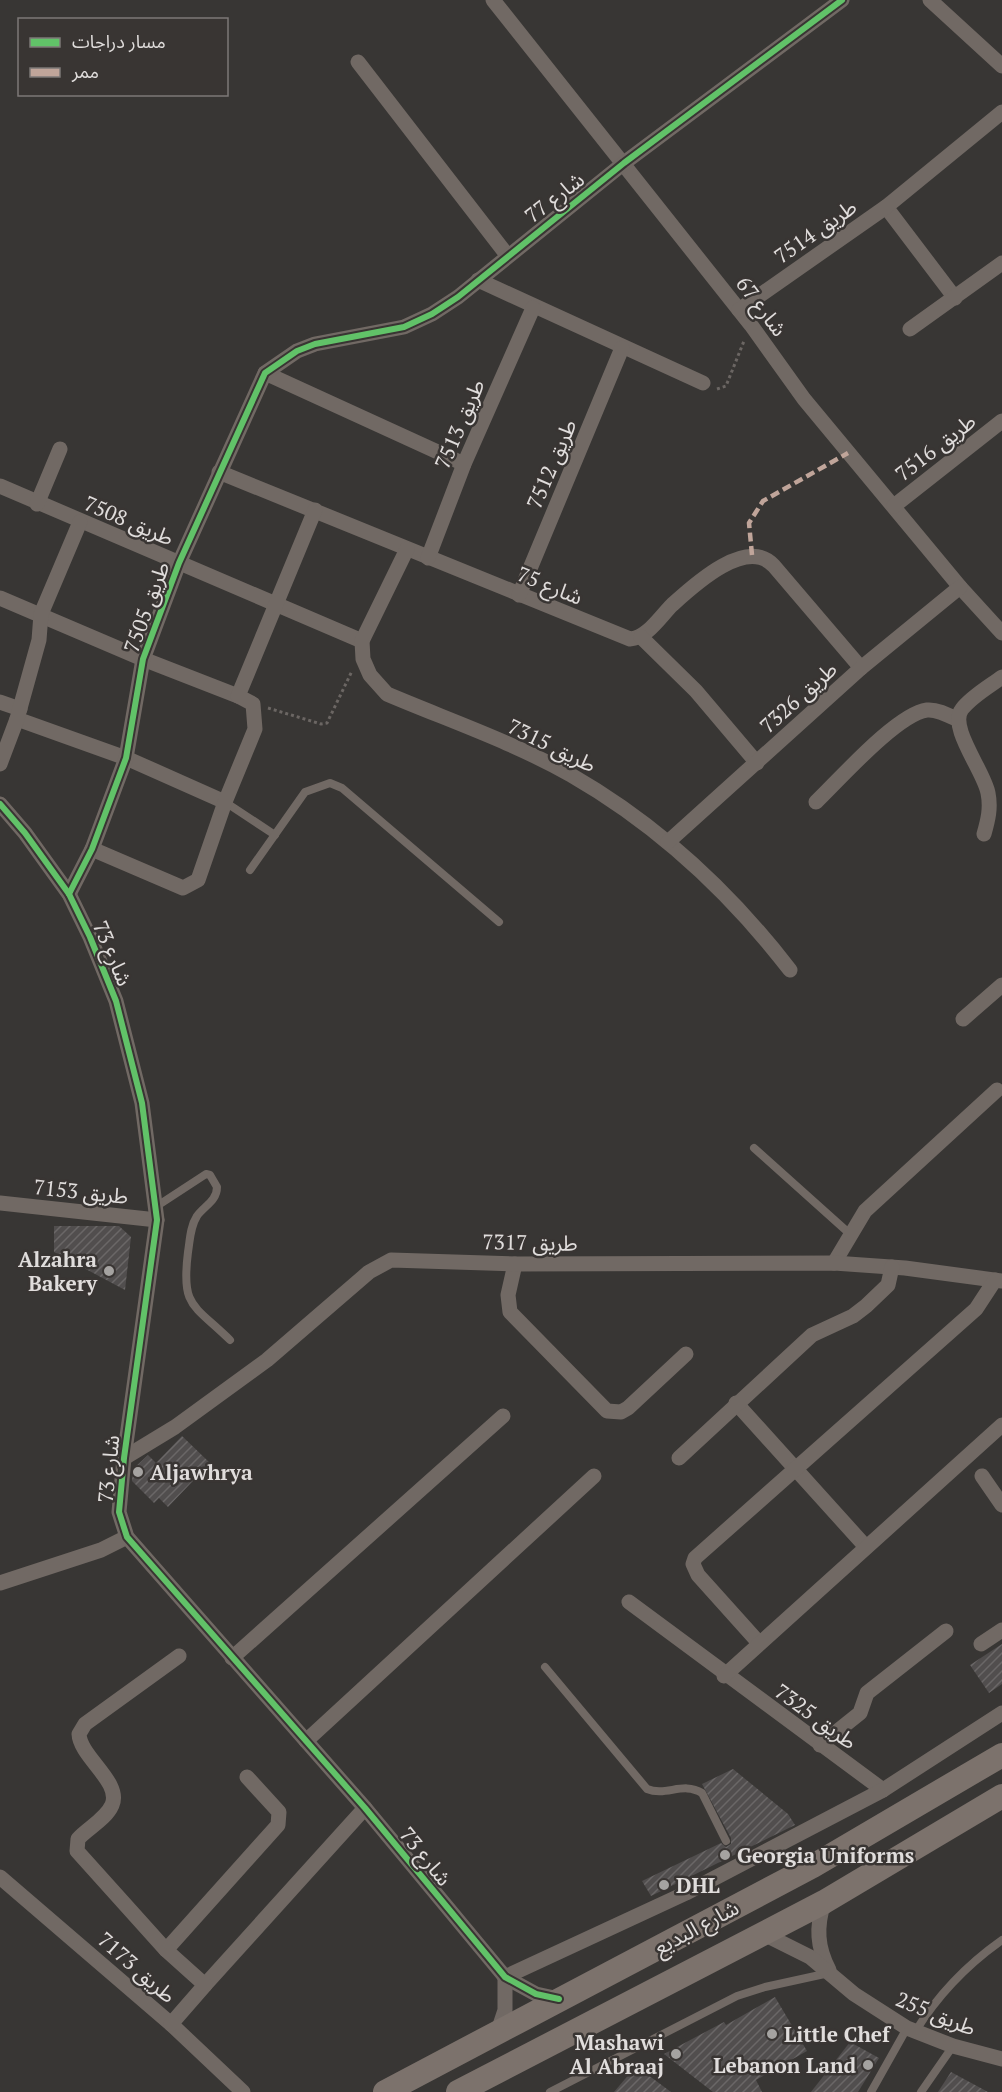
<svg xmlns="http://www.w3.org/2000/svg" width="1002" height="2092" font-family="'PT Serif','Noto Sans Arabic',serif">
<defs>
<pattern id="building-hatch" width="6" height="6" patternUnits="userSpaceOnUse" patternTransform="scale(1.5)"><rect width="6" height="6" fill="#514e4e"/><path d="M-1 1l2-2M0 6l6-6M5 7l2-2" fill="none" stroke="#6a6767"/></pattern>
</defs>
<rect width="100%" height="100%" fill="#383634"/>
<g fill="url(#building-hatch)">
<polygon points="54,1226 119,1226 131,1237 125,1290 54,1252"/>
<polygon points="182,1436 210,1463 168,1507 159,1498 154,1503 132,1481 133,1469 148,1455 156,1463"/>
<polygon points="1002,1644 1002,1684 989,1693 970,1665"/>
<polygon points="733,1769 788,1814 795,1825 651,1896 642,1881 721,1843 726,1847 731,1844 731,1838 702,1784"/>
<polygon points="775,1997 807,2051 756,2080 762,2092 713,2092 664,2054 724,2022 726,2025"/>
<polygon points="850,2042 879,2058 858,2092 811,2092"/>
<polygon points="636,2066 671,2092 614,2092"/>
<polygon points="951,2072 988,2092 938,2092"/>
</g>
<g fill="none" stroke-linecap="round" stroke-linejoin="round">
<g stroke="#6b6663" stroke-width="3" stroke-dasharray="3 3" stroke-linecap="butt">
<polyline points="717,389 726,386 744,341"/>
<polyline points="268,708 321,724 327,723 352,671"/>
</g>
<g stroke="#716964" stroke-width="8">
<polyline points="225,802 275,835"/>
<polyline points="250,870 305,792 330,783 342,788 499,922"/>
<polyline points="754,1148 850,1234"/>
<path d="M157 1206 206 1174 210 1175 217 1187C217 1201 204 1206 197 1216 190 1227 190 1240 188 1252 181 1307 193 1304 230 1340"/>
<path d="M545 1667 647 1789C666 1797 683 1781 702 1793L726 1841"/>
<path d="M915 2032C937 1996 968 1964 1002 1940"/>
<polyline points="550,2092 737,1996 765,1987 829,1973"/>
<polyline points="871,2092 907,2028"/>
<polyline points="921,2092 953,2046"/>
</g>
<g stroke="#716964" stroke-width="15">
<polyline points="493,0 751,325 804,399 960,587 1002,633"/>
<polyline points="930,0 1002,66"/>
<polyline points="358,62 507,255"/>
<polyline points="886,207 955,298"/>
<polyline points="478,280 703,383"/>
<polyline points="739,310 886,207 1002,112"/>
<polyline points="910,329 1002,263"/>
<polyline points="265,373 464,464"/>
<path d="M219 472 630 639C647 638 660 617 672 605 694 585 747 536 774 566L861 668"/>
<polyline points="0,486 362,641"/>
<polyline points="37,504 60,449"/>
<polyline points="894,506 1002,421"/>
<path d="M407 549 362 641 363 659 370 675 387 694C448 720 513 742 571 775 658 825 729 891 790 970"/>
<polyline points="428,558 464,464 533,308"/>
<polyline points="519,595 622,348"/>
<polyline points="0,598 143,659 238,696"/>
<polyline points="641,637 696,691 757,763"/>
<polyline points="0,702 20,709"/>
<polyline points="17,719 126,758 225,802"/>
<polyline points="0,764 17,719 39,640 41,614 80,522"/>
<path d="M816 802C839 780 897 714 927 710 937 709 948 715 958 720"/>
<polyline points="0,804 25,833 69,894 90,937 116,1001 142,1103 157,1220 124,1458 119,1512 127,1537 365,1808 505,1977 536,1994 559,1999"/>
<path d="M984 834C988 820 991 808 988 793 984 771 948 727 962 709 972 696 990 686 1002 677"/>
<polyline points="668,842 861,668 960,587"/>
<polyline points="92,849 183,888 198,880 225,802 255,729 253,704 238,696 315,510"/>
<polyline points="69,894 92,849 126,758 143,659 179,563 265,373 297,351 315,344 404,327 432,314 458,297 624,163 842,0"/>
<polyline points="963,1019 1002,985"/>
<polyline points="0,1203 157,1220"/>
<polyline points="834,1263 865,1211 997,1090"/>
<polyline points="515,1264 508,1295 510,1312 607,1411 621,1412 628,1408 686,1354"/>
<polyline points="736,1403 866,1547"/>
<polyline points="124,1458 175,1427 267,1360 369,1272 391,1260 515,1264 834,1263 905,1268 1002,1281"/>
<polyline points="679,1458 812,1335 853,1316 866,1306 888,1285 892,1267"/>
<polyline points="982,1476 1002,1505"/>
<polyline points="0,1583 101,1550 127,1537"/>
<polyline points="629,1602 883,1790"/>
<polyline points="759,1643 698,1575 693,1564 695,1558 976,1309 995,1280"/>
<polyline points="981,1644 1002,1630"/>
<polyline points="232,1658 503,1416"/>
<polyline points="724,1676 1002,1425"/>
<polyline points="306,1741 594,1476"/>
<polyline points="820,1745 860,1713 867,1693 946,1631"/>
<polyline points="0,1877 171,2024 243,2092"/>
<path d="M824 1902C816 1927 817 1947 829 1970"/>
<polyline points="764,1934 810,1957 854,1994 907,2028 953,2046 1002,2059"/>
<polyline points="166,1950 278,1825 279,1812 247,1777"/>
<polyline points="505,1977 686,1893 883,1790 1002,1713"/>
<polyline points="205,1985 365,1808"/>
<path d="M171 2024 205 1985 166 1950 77 1851 78 1839C88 1828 106 1819 112 1805 122 1782 80 1757 79 1734L85 1724 179 1656"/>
<polyline points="498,2031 505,2010 505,1977"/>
</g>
<g stroke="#7c726c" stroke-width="24">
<polyline points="385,2092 813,1866 1002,1755"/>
<polyline points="458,2092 824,1902 1002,1796"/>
</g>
<polyline stroke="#c0a59a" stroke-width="4.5" stroke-dasharray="9 4.5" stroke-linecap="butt" points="752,555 749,523 763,501 848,453"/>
<defs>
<g id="cycleway">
<polyline points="0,804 25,833 69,894 90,937 116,1001 142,1103 157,1220 124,1458 119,1512 127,1537 365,1808 505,1977 536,1994 559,1999"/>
<polyline points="69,894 92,849 126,758 143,659 179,563 265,373 297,351 315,344 404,327 432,314 458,297 624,163 842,0"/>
</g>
</defs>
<use href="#cycleway" stroke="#393533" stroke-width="10"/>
<use href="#cycleway" stroke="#61c268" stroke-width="6"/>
</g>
<g fill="#a5a3a1" stroke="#393533" stroke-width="2">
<circle cx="109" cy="1271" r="6"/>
<circle cx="138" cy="1472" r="6"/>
<circle cx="725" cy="1855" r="6"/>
<circle cx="664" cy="1885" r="6"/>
<circle cx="772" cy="2034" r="6"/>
<circle cx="676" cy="2054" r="6"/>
<circle cx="868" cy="2065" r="6"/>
</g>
<g text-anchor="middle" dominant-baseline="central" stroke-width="5" stroke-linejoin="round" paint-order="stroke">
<g font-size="21" fill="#e0dddc" stroke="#393533">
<text transform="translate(554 197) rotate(-38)">شارع 77</text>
<text transform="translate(815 231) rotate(-35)">طريق 7514</text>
<text transform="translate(762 306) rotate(53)">شارع 67</text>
<text transform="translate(459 424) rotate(-67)">طريق 7513</text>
<text transform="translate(935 447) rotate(-38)">طريق 7516</text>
<text transform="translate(551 464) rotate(-67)">طريق 7512</text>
<text transform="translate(129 520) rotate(23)">طريق 7508</text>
<text transform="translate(550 585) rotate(22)">شارع 75</text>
<text transform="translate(146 607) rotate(-70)">طريق 7505</text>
<text transform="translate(798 697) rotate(-42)">طريق 7326</text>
<text transform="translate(552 745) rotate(26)">طريق 7315</text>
<text transform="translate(113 953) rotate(67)">شارع 73</text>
<text transform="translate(81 1191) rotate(6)">طريق 7153</text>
<text transform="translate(530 1242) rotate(1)">طريق 7317</text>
<text transform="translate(108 1469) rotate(-84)">شارع 73</text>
<text transform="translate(816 1716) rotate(36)">طريق 7325</text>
<text transform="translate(426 1856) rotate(51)">شارع 73</text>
<text transform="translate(696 1927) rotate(-28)">شارع البديع</text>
<text transform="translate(137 1967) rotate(41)">طريق 7173</text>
<text transform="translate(936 2013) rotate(22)">طريق 255</text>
</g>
<g font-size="21" font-weight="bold" fill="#e0dddc" stroke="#393533" text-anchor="start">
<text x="97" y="1259" text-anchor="end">Alzahra<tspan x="97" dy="24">Bakery</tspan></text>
<text x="150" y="1472">Aljawhrya</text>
<text x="737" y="1855">Georgia Uniforms</text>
<text x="676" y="1885">DHL</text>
<text x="784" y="2034">Little Chef</text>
<text x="664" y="2042" text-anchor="end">Mashawi<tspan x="664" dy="24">Al Abraaj</tspan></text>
<text x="856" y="2065" text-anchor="end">Lebanon Land</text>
</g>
</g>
<rect x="18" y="18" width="210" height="78" fill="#393533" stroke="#7c7877" stroke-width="1.5"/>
<rect x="30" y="38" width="30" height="9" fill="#61c268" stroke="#7c7877" stroke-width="1.5"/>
<text x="72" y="48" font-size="18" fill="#e0dddc">مسار دراجات</text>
<rect x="30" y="68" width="30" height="9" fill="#c0a59a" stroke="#7c7877" stroke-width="1.5"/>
<text x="72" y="78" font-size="18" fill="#e0dddc">ممر</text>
</svg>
